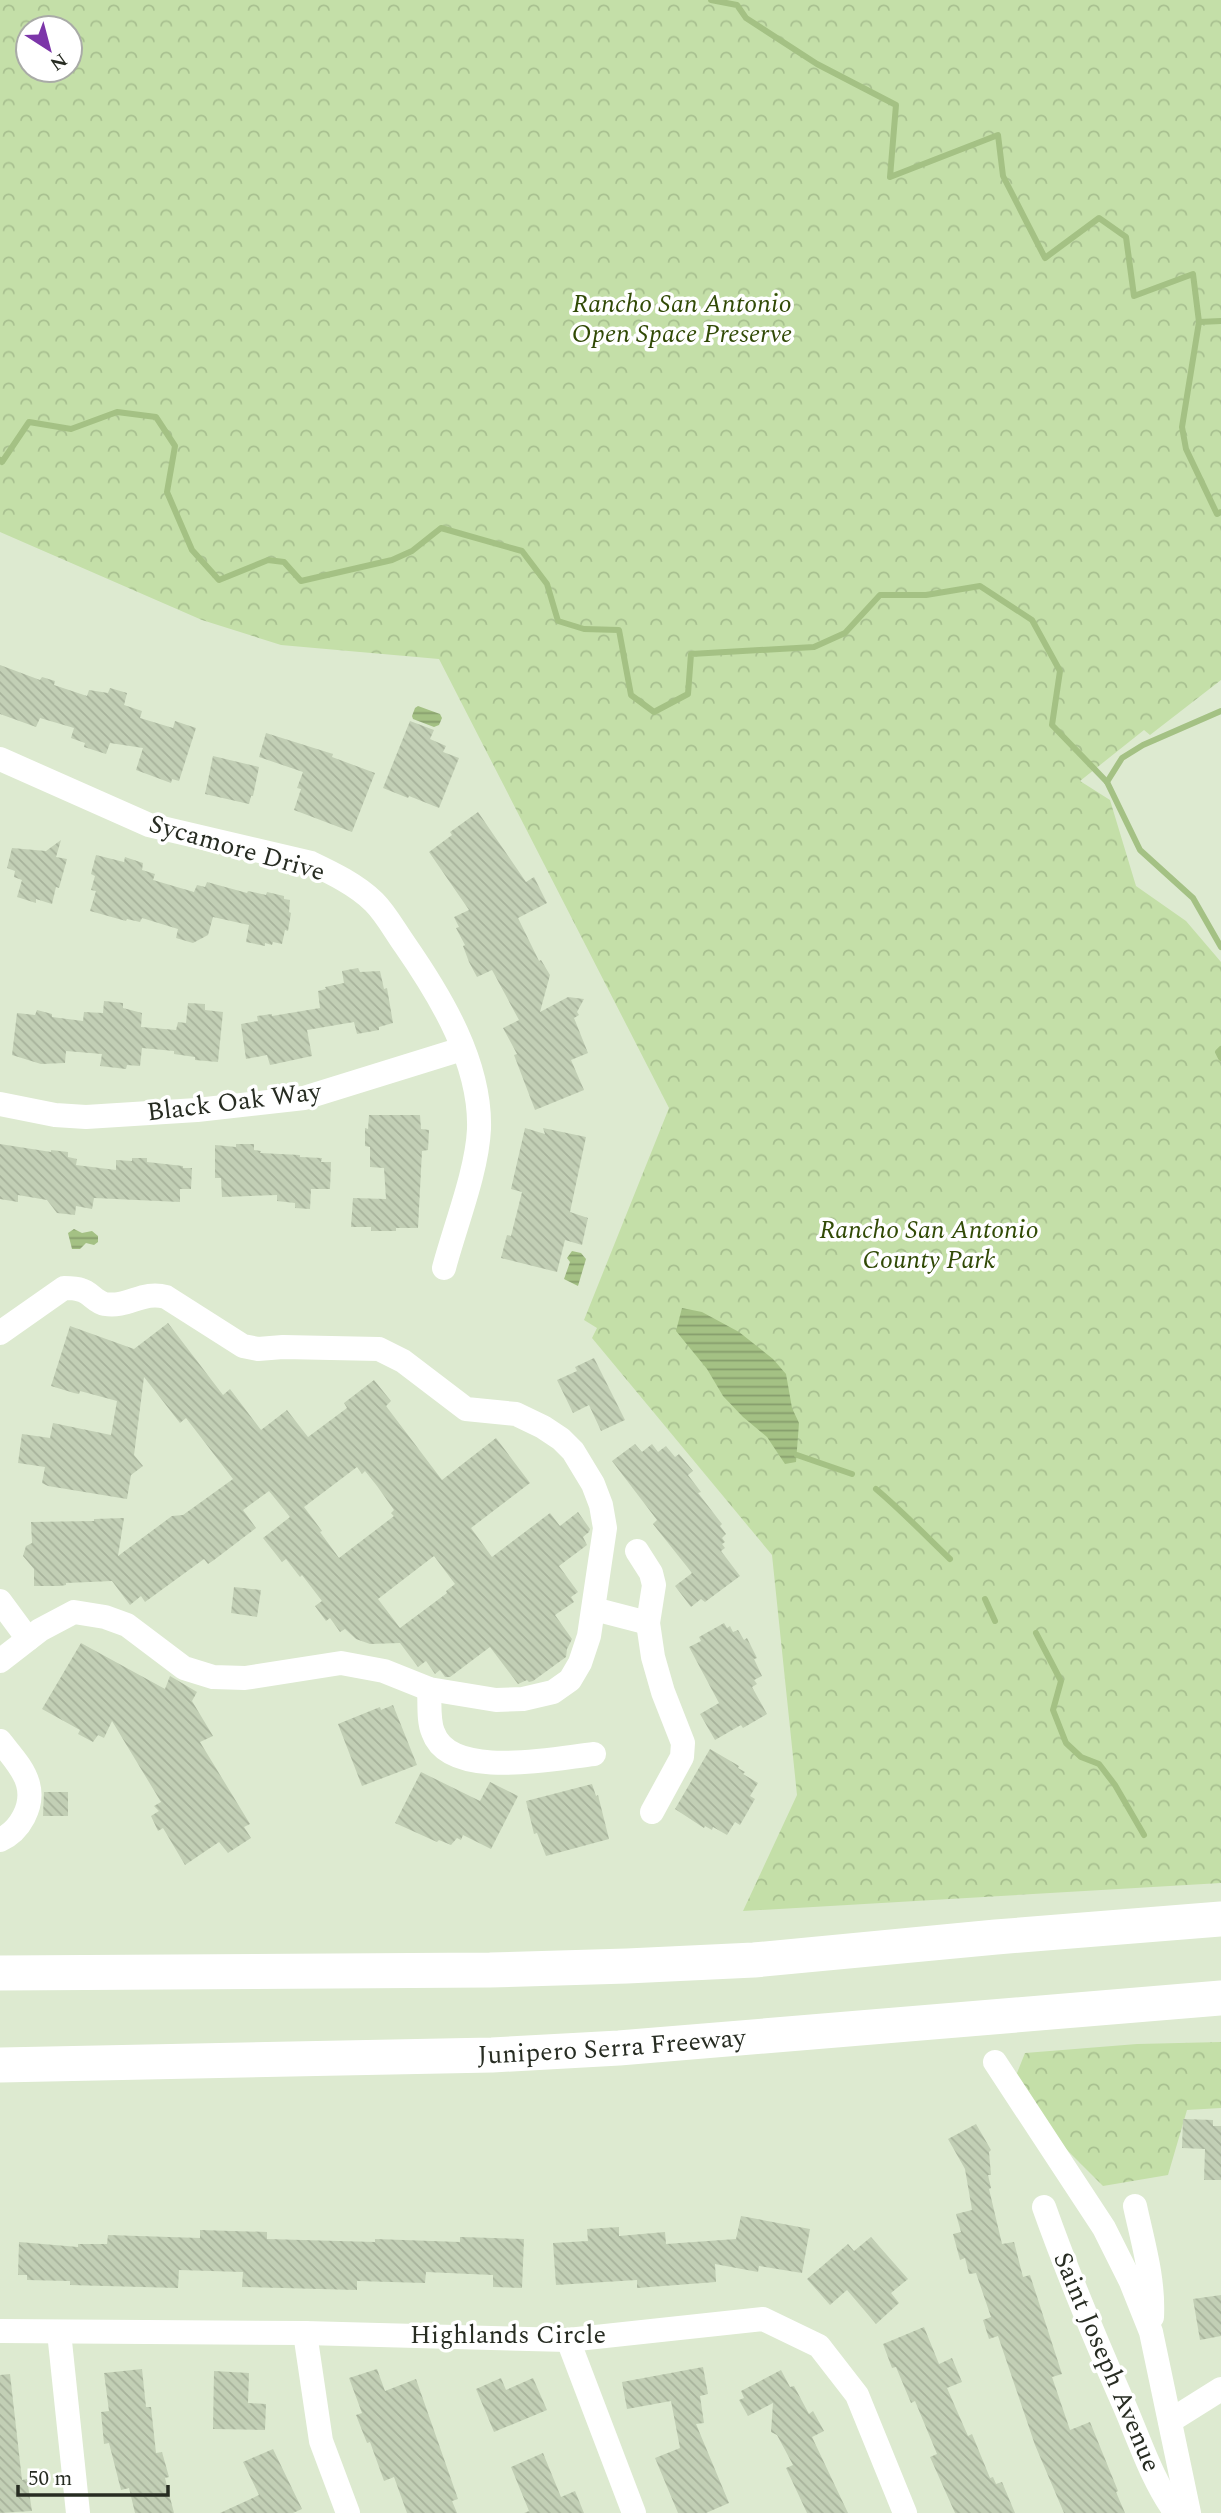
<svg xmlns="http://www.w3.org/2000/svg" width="1221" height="2513" font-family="Spectral,serif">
<defs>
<pattern id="forest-crowns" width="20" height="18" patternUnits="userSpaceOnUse" patternTransform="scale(1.75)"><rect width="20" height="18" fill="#c4dfa8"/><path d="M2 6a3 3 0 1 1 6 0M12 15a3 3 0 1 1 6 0" fill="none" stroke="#a8c090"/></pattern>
<pattern id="water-rules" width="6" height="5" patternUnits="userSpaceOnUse" patternTransform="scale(1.75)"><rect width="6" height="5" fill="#a4c184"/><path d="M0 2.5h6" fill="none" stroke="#869d6c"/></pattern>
<pattern id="building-back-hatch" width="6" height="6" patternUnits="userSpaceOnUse" patternTransform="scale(1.75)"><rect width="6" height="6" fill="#c2cfb5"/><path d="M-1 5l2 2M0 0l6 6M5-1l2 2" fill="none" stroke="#a7b29b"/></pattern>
</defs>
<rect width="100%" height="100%" fill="#ddead0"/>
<g fill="url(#forest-crowns)" fill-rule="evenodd">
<path d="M0 0H1221V680L1150 735 1144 730 1080 781 1110 800 1136 886 1186 921 1221 962V1883L743 1911 797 1795 772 1555 592 1338 597 1328 584 1320 669 1108 439 659 281 645 202 620 0 532ZM28 28H70V70H28Z"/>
<polygon points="1221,2042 1221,2108 1187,2110 1168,2175 1103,2186 1062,2145 1015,2078 1025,2053 1137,2044"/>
</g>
<g fill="url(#water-rules)">
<polygon points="418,706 440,714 442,718 439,725 434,727 413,719 412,716 415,708"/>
<polygon points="74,1229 82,1233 92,1231 98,1236 98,1242 94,1245 86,1243 80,1249 72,1249 68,1233"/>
<polygon points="572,1251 581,1253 586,1259 578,1286 564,1279 570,1262 567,1258"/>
<polygon points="682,1308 702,1312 739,1332 773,1359 786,1374 792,1408 799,1423 796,1462 785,1464 767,1437 743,1417 723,1396 707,1369 676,1331"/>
</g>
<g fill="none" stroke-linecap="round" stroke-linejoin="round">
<g stroke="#a4c184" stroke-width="6">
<polyline points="711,0 737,5 746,18 817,64 896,105 890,177 998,135 1003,176 1045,258 1099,218 1126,237 1134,296 1193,274 1199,322 1182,427 1186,449 1217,514 1221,512"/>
<polyline points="1199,322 1221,321"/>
<polyline points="0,460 2,462 29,422 71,429 117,412 156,417 175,446 167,492 192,550 219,580 268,560 284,562 301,581 392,560 412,551 441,528 522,551 547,584 558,621 584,629 619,630 631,695 654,712 688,694 691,654 814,647 845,633 880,595 926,595 980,586 1032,620 1060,671 1052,725 1107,782 1140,850 1193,898 1221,947"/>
<polyline points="1107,782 1122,758 1143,745 1221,711"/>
<polyline points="1221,1049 1218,1052 1221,1058"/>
<polyline points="797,1455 852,1474"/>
<path d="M876 1489C902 1511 925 1535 950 1559"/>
<polyline points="985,1599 995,1621"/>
<polyline points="1036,1633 1061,1681 1053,1710 1066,1743 1081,1757 1099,1764 1115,1785 1144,1835"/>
</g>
</g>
<g fill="url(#building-back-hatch)" fill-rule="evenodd">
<polygon points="0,665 40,680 42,677 55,681 54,685 87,696 89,690 108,693 110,688 127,693 124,705 142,711 140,718 173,728 175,721 196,728 179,781 172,779 171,783 136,770 143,748 110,743 106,754 84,747 85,743 71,738 74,728 40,718 36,727 0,714"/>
<polygon points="410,721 434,730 430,739 446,746 443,752 459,758 439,808 409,796 408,798 383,788"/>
<polygon points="266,733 333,754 332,757 375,773 352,832 294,810 301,789 297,788 303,772 259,757"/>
<polygon points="213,756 259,767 253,796 251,796 249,804 205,794"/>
<polygon points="478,812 526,882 534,877 547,903 518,918 539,961 541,960 550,975 540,1012 568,997 584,999 577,1012 579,1015 574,1018 588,1053 571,1060 584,1090 535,1110 514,1055 517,1054 503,1028 519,1020 492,970 477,977 469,962 463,946 465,945 456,928 459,927 454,917 469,910 429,852 452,835 450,832"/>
<polygon points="61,840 56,857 67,859 59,888 56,887 52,904 36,899 36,903 17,897 22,880 14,877 15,871 7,868 12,848 46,851"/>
<polygon points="96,855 124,862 125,857 143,863 142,870 155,874 153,880 194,892 197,885 205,887 207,882 247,893 248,891 266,895 267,892 284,896 284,899 290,900 289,912 291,913 288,931 285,930 282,944 273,942 272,945 265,943 265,946 246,942 249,925 213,917 208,935 193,943 176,938 178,929 142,918 140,922 127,919 126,921 90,911 96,891 91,890 95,876 91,874"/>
<polygon points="358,968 360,972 380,971 384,989 387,988 393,1023 379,1027 379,1030 357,1034 354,1022 307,1030 312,1056 270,1065 267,1055 246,1059 241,1024 258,1021 257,1016 272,1014 272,1016 320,1008 318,991 326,989 325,987 344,983 342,971"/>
<polygon points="104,1001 123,1003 123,1008 142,1013 141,1027 176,1030 178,1022 186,1023 188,1003 205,1004 205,1010 223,1012 218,1062 195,1060 195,1057 174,1054 174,1051 142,1048 140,1066 127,1065 126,1069 100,1066 102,1054 66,1051 65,1063 41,1064 12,1055 17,1013 35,1015 37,1010 52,1014 52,1017 83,1021 84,1012 103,1013"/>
<polygon points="369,1115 420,1115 421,1129 429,1130 428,1150 422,1151 418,1228 396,1228 396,1231 371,1231 371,1227 351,1227 353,1198 386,1199 384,1168 370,1167 370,1147 365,1146 365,1128 368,1129"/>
<polygon points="525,1128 545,1134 543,1128 586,1137 570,1212 588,1218 582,1245 565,1240 557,1272 501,1258 507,1235 511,1236 522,1192 511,1189"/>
<polygon points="0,1144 51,1152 51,1150 68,1152 68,1157 77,1159 76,1165 116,1170 116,1160 132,1161 132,1158 147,1158 147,1162 183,1166 183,1168 192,1168 191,1189 180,1189 180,1202 94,1198 92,1209 76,1206 75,1215 57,1213 47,1200 18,1195 18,1202 0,1199"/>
<polygon points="236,1144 254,1144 254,1150 261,1151 260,1153 300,1155 300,1157 322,1158 321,1162 331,1162 330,1189 311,1189 310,1209 295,1208 295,1203 277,1201 277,1195 222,1197 221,1178 215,1178 215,1145 236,1147"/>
<path d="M168 1323 223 1395 230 1389 261 1430 287 1410 308 1437 347 1408 344 1403 374 1380 391 1401 386 1406 442 1480 496 1438 530 1483 471 1528 492 1557 550 1513 560 1526 578 1512 590 1529 589 1532 583 1537 587 1545 559 1566 578 1592 571 1597 574 1602 555 1615 572 1639 567 1649 566 1657 533 1681 529 1682 527 1680 518 1684 490 1647 450 1677H445L440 1670 435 1674 426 1661 418 1667 400 1643 370 1644 356 1639 345 1629 340 1632 330 1618 326 1621 315 1606 322 1601 302 1575 300 1577 286 1559 282 1562 263 1538 290 1517 269 1491 243 1510 256 1528 214 1560 208 1564 204 1559 145 1602 141 1596 130 1605 112 1581 66 1583V1585L60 1586H34V1569L23 1556 26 1546 32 1543 31 1522 94 1521V1519L124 1518 118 1556 172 1516 183 1515 233 1479 186 1418 180 1423 144 1377 134 1455 143 1466 131 1475 127 1499 48 1486 42 1483 45 1467 18 1463 22 1434 50 1438 53 1423 111 1435 117 1401 80 1391 79 1394 74 1393 51 1386 70 1326 134 1349ZM357 1467 362 1474 365 1471 377 1486 394 1510 391 1513 394 1516 339 1558 320 1532 322 1531 304 1507ZM434 1556 455 1584 446 1591 447 1593 400 1628 378 1599Z"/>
<polygon points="594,1358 625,1420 601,1431 589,1405 573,1413 557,1380 577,1371 575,1367"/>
<polygon points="635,1444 642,1452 652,1444 658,1452 666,1446 675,1457 679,1454 693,1471 688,1475 701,1492 698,1493 722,1524 720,1526 726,1534 722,1538 725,1542 722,1544 725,1548 721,1551 740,1576 705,1602 701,1599 691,1607 675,1586 692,1573 653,1524 657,1520 612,1461"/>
<polygon points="234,1587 261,1590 257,1617 231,1613"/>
<polygon points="724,1623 727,1628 730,1626 733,1632 738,1630 744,1640 747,1638 757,1658 754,1659 762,1676 754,1680 757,1684 752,1687 767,1714 743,1728 741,1725 715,1740 700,1714 719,1703 689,1647 701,1641 699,1637"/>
<polygon points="81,1643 165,1689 170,1676 197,1692 192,1701 213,1736 200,1742 250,1824 244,1827 251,1838 228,1853 219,1842 185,1865 163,1828 158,1831 151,1816 159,1811 154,1806 161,1802 112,1721 104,1738 98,1735 93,1742 78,1734 80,1730 42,1709"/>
<polygon points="393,1705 417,1765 362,1786 338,1724 380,1707 381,1710"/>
<polygon points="710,1749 739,1766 738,1768 745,1772 743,1774 758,1783 750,1796 755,1799 740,1825 735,1822 727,1835 713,1827 712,1830 705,1826 704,1828 675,1809"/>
<polygon points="421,1772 480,1801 490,1782 518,1796 491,1849 463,1835 461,1840 457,1838 451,1845 439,1840 437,1842 395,1823"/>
<polygon points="592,1784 596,1796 598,1795 609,1839 546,1856 537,1833 534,1834 526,1801"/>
<polygon points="44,1792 68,1792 68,1816 43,1816"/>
<polygon points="1183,2119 1213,2120 1213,2126 1221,2126 1221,2180 1204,2180 1205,2149 1182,2148"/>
<polygon points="976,2124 991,2150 989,2152 991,2175 988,2175 991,2188 989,2189 1002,2244 1014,2242 1023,2277 1030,2275 1062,2374 1052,2377 1070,2430 1090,2422 1118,2491 1116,2492 1125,2513 1064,2513 1035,2445 998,2336 989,2339 983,2320 991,2317 976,2273 969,2274 965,2258 960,2260 953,2234 961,2232 956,2214 972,2210 965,2169 948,2139"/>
<polygon points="741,2216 810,2229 802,2273 759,2266 758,2272 715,2264 716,2282 637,2288 637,2280 556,2285 553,2243 588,2241 587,2229 619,2227 619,2236 665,2232 666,2244 736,2239"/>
<polygon points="200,2230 267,2232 267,2239 338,2241 375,2242 375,2239 460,2242 460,2237 524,2239 522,2288 493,2287 493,2275 426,2272 425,2283 357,2281 357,2290 242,2287 243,2272 179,2270 178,2288 70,2285 70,2281 27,2280 27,2275 18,2275 19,2242 78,2247 78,2244 107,2244 108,2235 200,2238"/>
<polygon points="871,2237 908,2279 891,2293 899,2303 876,2324 847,2290 830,2305 807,2279 848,2244 854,2251"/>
<polygon points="1221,2295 1221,2336 1200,2340 1193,2299"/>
<polygon points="924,2327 939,2364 952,2358 962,2382 947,2388 968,2436 972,2434 990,2478 993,2477 996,2484 1002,2482 1015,2513 955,2513 930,2457 937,2454 915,2401 911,2403 896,2367 892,2368 883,2344"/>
<polygon points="703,2367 708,2394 700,2396 704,2423 696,2424 729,2503 706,2513 678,2513 655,2458 680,2448 671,2401 627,2409 622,2382"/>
<polygon points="142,2369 146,2407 151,2407 156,2453 162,2452 169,2477 165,2478 174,2513 135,2513 129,2488 121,2490 109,2443 104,2444 101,2412 109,2411 104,2373"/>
<polygon points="377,2369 385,2391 416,2379 458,2499 452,2501 457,2513 407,2513 394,2477 384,2481 370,2442 367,2443 356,2415 362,2413 349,2378"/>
<polygon points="781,2370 790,2387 794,2386 809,2414 813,2411 824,2431 812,2437 848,2513 807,2513 786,2468 793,2465 777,2435 771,2432 773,2403 748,2416 739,2400 744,2398 741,2391"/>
<polygon points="214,2371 249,2373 248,2403 266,2404 265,2430 213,2429"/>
<polygon points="10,2374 22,2480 27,2479 32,2511 0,2513 0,2375"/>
<polygon points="501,2378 506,2390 533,2378 547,2410 494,2432 476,2389"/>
<polygon points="273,2449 302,2509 293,2513 220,2513 259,2495 243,2462"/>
<polygon points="543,2453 561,2497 575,2491 584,2513 524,2513 529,2511 511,2467"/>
</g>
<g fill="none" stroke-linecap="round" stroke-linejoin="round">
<g stroke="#fff" stroke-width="24">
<path d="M0 759 149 825 311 863C332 873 357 885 374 902 386 914 395 931 405 945 441 997 481 1063 479 1129 477 1172 455 1226 444 1268"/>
<polyline points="0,1104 55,1115 86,1117 197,1110 304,1098 462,1049"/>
<path d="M0 1333 64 1288C69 1288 76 1288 81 1290 90 1292 95 1302 105 1304 128 1308 143 1290 166 1297L243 1346 258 1349 283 1347 379 1349 403 1361 466 1409 516 1414 543 1427 561 1439 573 1451 593 1484 601 1505 605 1528 589 1636 580 1663 570 1680 553 1692 523 1699 496 1700 429 1689 384 1671 341 1663 245 1678 213 1677 184 1668 127 1625 105 1617 74 1612 40 1630 0 1661"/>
<polyline points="637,1551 651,1573 654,1585 648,1623 653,1657 663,1692 683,1743 682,1757 652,1812"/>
<polyline points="0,1601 28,1639"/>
<polyline points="594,1609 648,1623"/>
<path d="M429 1689C430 1703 428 1720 433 1732 450 1781 555 1758 594 1754"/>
<path d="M0 1741C9 1753 24 1768 28 1784 34 1806 20 1831 0 1840"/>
<polyline points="995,2062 1104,2228 1131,2282 1151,2332 1189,2513"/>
<path d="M1135 2206C1143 2243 1154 2279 1152 2317"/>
<path d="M1044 2207C1068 2275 1096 2341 1125 2407 1140 2442 1153 2482 1176 2513"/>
<polyline points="0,2331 305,2333 568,2340 763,2319 819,2346 857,2395 905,2513"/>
<polyline points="59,2332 78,2513"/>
<polyline points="305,2333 321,2441 348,2513"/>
<polyline points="568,2340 634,2513"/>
<polyline points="1170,2421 1221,2389"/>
</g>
<g stroke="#fff" stroke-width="35">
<polyline points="0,1973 490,1970 627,1966 754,1960 996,1937 1221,1919"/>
<path id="s1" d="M0 2065 492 2055 619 2048 1221 1998"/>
</g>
</g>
<g text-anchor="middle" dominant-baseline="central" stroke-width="7" stroke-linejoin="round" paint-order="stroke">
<g font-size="26" font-style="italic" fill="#314a06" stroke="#fff">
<text x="682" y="304">Rancho San Antonio<tspan x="682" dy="30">Open Space Preserve</tspan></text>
<text x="929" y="1230">Rancho San Antonio<tspan x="929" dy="30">County Park</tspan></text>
</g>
<g font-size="26" fill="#272c22" stroke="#fff">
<text transform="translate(237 848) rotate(16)">Sycamore Drive</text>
<text transform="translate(234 1102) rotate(-7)">Black Oak Way</text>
<text stroke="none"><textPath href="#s1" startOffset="612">Junipero Serra Freeway</textPath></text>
<text x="508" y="2335">Highlands Circle</text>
<text transform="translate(1107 2362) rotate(67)">Saint Joseph Avenue</text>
</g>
</g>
<g transform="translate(49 49) rotate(144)"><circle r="33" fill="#ffffff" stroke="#a9aba7" stroke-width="2"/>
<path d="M0-5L12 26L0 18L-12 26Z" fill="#7c36a9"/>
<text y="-10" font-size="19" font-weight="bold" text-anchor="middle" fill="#272c22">N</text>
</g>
<path d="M18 2485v10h150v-10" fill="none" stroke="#272c22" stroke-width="3.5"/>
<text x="28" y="2485" font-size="21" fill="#272c22" stroke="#ffffff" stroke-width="5" paint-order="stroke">50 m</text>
</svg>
